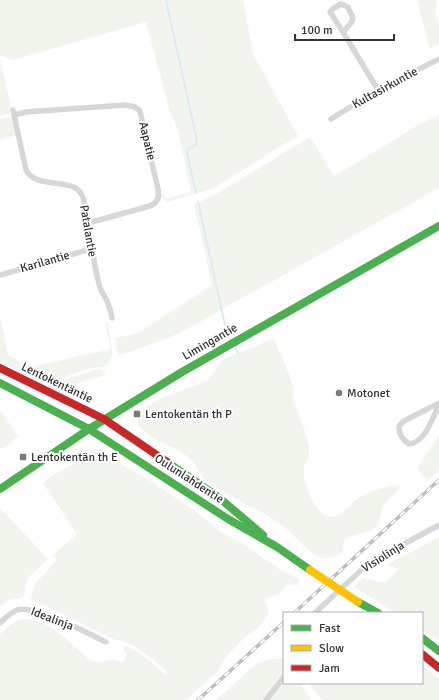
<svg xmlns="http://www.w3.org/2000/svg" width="439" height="700" font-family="Signika,sans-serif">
<rect width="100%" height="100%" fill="#fff"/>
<g fill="#f1f5ed">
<polygon points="0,0 243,0 253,54 298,136 212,189 168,202 162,198 162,195 164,194 165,199 191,192 178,131 170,112 146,22 13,60 0,55"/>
<polygon points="417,0 437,0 435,13 439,24 439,44 430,49"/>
<polygon points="0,59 12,111 9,114 0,116"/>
<polygon points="439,115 439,188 178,334 133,351 118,355 115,338 138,333 212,285 194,205 221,191 310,137 334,176 420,124"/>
<polygon points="9,117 12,119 16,135 0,140 0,119"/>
<polygon points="0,316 8,355 31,367 111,349 105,323 108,322 112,349 112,355 107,364 103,367 90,368 51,382 44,382 34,378 35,375 31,374 30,376 0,361"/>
<path d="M274 338C279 352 290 374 293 387 294 392 293 397 294 402 299 417 307 432 309 448 310 459 305 460 304 468 302 479 311 501 319 510 333 528 347 507 358 498 366 493 374 490 383 488 389 486 395 484 401 487 395 493 387 500 383 507 380 513 381 522 376 527 368 535 354 532 346 539 342 542 344 546 343 550 341 555 332 558 327 558 314 559 302 543 293 535 278 520 259 511 240 501 228 495 214 488 204 479 200 475 198 468 195 464 190 457 182 453 176 449 166 443 135 433 138 419 143 398 191 390 207 380 215 374 215 365 224 359 229 356 235 354 241 352 252 348 263 343 274 338Z"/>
<polygon points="100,369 105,372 105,375 78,383 61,396 48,389 50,385 91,371"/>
<polygon points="0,410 18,436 6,447 0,449"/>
<polygon points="439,435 439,470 428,481 417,469"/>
<path d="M90 449 101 450 107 453 112 460 123 465 154 483 194 510 220 531 246 546 279 569 299 579 298 585C281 582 288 588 278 594 273 598 268 596 264 602L268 607V613L264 621 256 630 248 634 223 660 217 672 186 700H0V634C7 628 14 620 24 619 48 617 73 646 91 661 103 665 101 661 111 660 116 660 119 663 124 661L127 655 123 648 127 646 144 656 165 674 167 673V671C154 661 131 639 115 640L44 605 35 603 31 600 33 589 35 584 57 560 53 555 77 534 43 483C53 473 62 471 73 464 80 459 82 453 90 449Z"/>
<polygon points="0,508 48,559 30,576 26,582 24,595 22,598 9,600 0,606"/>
<polygon points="439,537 439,641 422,630 422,613 395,613 354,587 363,578 385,583 399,569 386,565"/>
<polygon points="284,658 284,683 300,683 311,700 216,700 257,663 272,659"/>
<polygon points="422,664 439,679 439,700 323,700 314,691 309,683 422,683"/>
</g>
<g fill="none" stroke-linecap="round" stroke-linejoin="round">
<g stroke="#ddebf3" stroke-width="2">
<polyline points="166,0 197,141 196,145 188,149 187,153 196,193"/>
<polyline points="198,202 226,330 232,342"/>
<polyline points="234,345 238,353"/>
</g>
<g stroke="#d7d7d7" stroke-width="5.5">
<polyline points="343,32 330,12 334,8 341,4 348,7 353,18 351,23 343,32 378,90"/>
<path d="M13 110 26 170C36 189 69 178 80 192 85 198 85 208 87 215 91 238 93 262 99 284 100 290 104 295 107 301 109 306 111 312 112 318"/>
<path d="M14 115 26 112 125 105 135 107 140 111 158 189C160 197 157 203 150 206L88 223"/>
<polyline points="331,119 378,90 439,59"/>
<polyline points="0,275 91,249"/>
<path d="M439 403 404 421 399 426C399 435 402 439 409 444 426 442 432 418 439 405"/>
<polyline points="315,613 333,596 369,563 439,525"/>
<path d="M0 623C5 618 11 612 17 610 34 604 89 634 106 642"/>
<polyline points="266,700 284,677"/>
</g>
<g stroke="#4caf50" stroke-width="8">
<polyline points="0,383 89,429 228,519 277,547 310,570"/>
<polyline points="167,462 217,496 263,535"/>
<polyline points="0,489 89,429 182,372 439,226"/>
<polyline points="358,602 378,613"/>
<polyline points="422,638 439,651"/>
</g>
<g stroke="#c62828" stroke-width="8">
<polyline points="0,368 104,419 167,462"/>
<polyline points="422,654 439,668"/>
</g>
<defs>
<g id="rail">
<polyline points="294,613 439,480"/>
<polyline points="198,700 284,622"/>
</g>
</defs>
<use href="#rail" stroke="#bebebe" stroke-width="3.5"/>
<use href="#rail" stroke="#fff" stroke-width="2" stroke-dasharray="6" stroke-linecap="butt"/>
<polyline stroke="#ffc107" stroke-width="8" points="310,570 358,602"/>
</g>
<g fill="#7a7a7a" stroke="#fff" stroke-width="1.5">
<circle cx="339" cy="393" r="4"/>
<rect x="133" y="410" width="8" height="8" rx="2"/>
<rect x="19" y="453" width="8" height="8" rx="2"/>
</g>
<g text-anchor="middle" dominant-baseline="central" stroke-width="4" stroke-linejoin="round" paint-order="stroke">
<g font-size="12" fill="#333" stroke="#fff">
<text transform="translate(385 88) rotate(-29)">Kultasirkuntie</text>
<text transform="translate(147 141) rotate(77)">Aapatie</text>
<text transform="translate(88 231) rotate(80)">Patalantie</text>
<text transform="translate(45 262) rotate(-16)">Karilantie</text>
<text transform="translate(210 342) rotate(-30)">Limingantie</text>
<text transform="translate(57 383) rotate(26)">Lentokentäntie</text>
<text transform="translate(189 479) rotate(33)">Oulunlahdentie</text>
<text transform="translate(383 557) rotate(-32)">Visiolinja</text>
<text transform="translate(52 619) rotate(21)">Idealinja</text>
</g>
<g font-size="12" fill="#333" stroke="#fff" text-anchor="start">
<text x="347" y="393">Motonet</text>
<text x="145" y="414">Lentokentän th P</text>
<text x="31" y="457">Lentokentän th E</text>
</g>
</g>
<rect x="283" y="612" width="140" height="72" fill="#ffffff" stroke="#adadad"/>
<rect x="291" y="625" width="20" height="6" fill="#4caf50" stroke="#adadad"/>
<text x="319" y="632" font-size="12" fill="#333333">Fast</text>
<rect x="291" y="645" width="20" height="6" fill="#ffc107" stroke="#adadad"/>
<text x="319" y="652" font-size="12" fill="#333333">Slow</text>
<rect x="291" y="665" width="20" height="6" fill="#c62828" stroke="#adadad"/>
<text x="319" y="672" font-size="12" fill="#333333">Jam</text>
<path d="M295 34v6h99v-6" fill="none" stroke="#333333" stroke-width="2"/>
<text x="301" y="34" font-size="12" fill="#333333" stroke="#ffffff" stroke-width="3" paint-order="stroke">100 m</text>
</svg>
